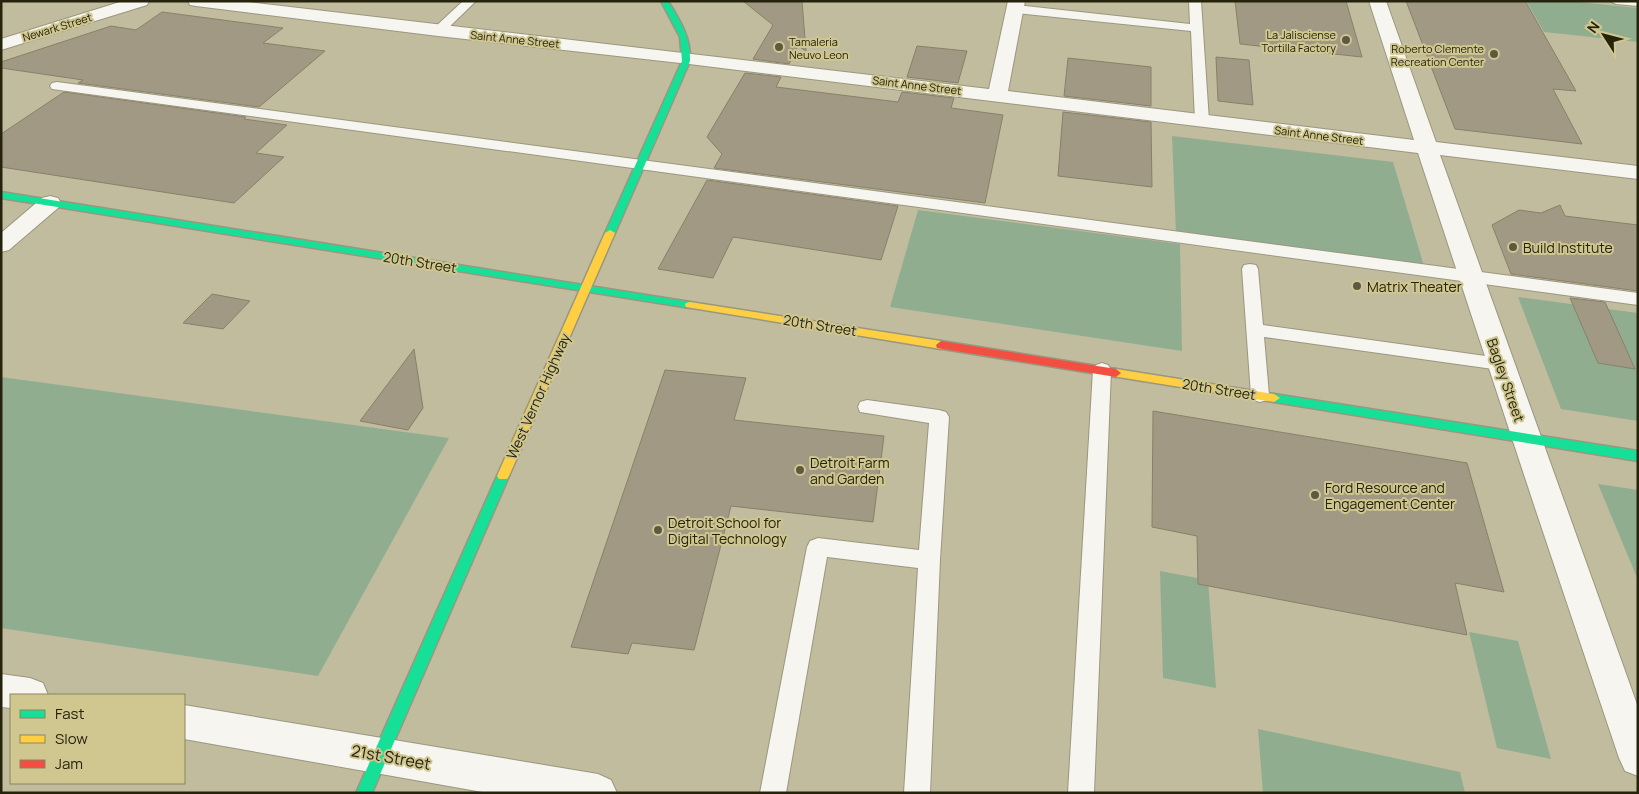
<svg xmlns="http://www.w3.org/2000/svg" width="1639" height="794" font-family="Manrope,sans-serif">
<rect width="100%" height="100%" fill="#c1bc9e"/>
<g fill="#91ad90">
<polygon points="1526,1 1568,1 1638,8 1638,42 1544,32"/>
<polygon points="1172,136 1393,162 1424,266 1176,233"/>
<polygon points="918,210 1180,244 1182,351 890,307"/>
<polygon points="1518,297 1638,313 1638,421 1561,409"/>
<polygon points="1,377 449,438 318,676 1,628"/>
<polygon points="1598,484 1638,490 1638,580"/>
<polygon points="1160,571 1208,580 1216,688 1163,678"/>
<polygon points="1469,632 1518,641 1551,759 1497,748"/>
<polygon points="1258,729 1460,772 1465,793 1263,793"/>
</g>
<g fill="#a19983" stroke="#88816a">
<polygon points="743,1 802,1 806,51 798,46 789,64 753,59 773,25"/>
<polygon points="1235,1 1346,1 1362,57 1240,44"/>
<polygon points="1406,1 1525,1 1576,91 1553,89 1582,144 1455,129"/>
<polygon points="162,12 283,28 263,43 325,51 259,107 78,83 83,80 1,68 1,62 111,26 136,30"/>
<polygon points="917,46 967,51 958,83 907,77"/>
<polygon points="1216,57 1249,60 1253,105 1218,101"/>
<polygon points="1068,58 1151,67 1151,106 1064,96"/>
<polygon points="745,73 781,77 776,87 898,102 902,92 954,98 951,108 1003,115 985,203 714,168 722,154 707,137"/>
<polygon points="64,92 246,117 244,119 287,125 256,153 284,157 234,203 1,167 1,134"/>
<polygon points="1063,112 1151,122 1152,187 1058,176"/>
<polygon points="707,180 898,206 881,260 733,237 713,278 658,269"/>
<polygon points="1560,205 1565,216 1638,225 1638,291 1511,274 1492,225 1519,210 1541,213"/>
<polygon points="212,294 250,301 223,329 183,323"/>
<polygon points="1570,298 1605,302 1635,369 1598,363"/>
<polygon points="414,349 423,408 408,430 360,421"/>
<polygon points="665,370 746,378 734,420 884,436 873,522 731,506 694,650 632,643 628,654 571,647"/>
<polygon points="1153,411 1467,463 1504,592 1455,583 1467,635 1198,584 1197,536 1152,527"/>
</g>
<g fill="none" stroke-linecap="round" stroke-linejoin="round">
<defs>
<g id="lane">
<polygon points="463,1 476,1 442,34 434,34 432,31 434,28"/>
<polygon points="1189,1 1201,1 1209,121 1202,125 1195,121 1191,31 1015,13 1009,9 1015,5 1190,24"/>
<polygon points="1610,1 1638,1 1638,6 1616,4"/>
<polygon points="57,82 1638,293 1638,305 52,89 50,86 52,83"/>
<polygon points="1250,264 1256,265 1258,269 1263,325 1500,358 1506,359 1509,364 1506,369 1500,370 1264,337 1269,395 1267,400 1260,402 1253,400 1251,395 1242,269 1244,265"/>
<polygon points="1102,363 1108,365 1111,370 1094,793 1068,793 1093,370 1096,365"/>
<polygon points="867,400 939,410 946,412 949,417 940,560 930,793 904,793 918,568 827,557 786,793 760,793 807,547 810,541 818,538 919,550 929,423 860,412 858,407 860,402"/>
</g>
<g id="street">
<polygon points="123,1 149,1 147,5 1,50 1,39"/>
<polygon points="188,1 240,1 989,89 1008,1 1025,1 1008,91 1414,140 1369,1 1386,1 1436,142 1638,166 1638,179 1440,155 1638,707 1638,776 1625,771 1619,758 1535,508 1418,153 689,64 438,36 196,6 190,5"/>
<polygon points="50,196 58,198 61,203 58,208 9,250 1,252 1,233 42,198"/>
<polygon points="1,674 30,678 43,683 48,695 11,695 11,708 1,707"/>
<polygon points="184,705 598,774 611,780 617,793 488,793 184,739"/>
</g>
<g id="fast">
<path d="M661 1H668C680 21 691 37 690 61L615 233 610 236 605 233 682 61 680 37Z"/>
<polygon points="1,192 690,302 695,305 690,308 1,198"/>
<polygon points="1274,394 1638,451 1638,461 1274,402 1268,398"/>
<polygon points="503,471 507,473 509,476 372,793 356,793 497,476 499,473"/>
</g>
<g id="slow">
<polygon points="610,230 615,233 509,476 507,479 499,479 497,476 605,233"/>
<polygon points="690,302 941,341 946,345 941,349 686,307 685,305 686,303"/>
<polygon points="1116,369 1274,394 1280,398 1274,402 1112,376 1111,373 1112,370"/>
</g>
<polygon id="jam" points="941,341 1116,369 1121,373 1116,377 937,348 936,345"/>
</defs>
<use href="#lane" stroke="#9a977f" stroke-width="2"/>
<use href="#street" stroke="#9a977f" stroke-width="2"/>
<use href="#fast" stroke="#9a977f" stroke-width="3"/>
<use href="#slow" stroke="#9a977f" stroke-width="3"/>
<use href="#jam" stroke="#9a977f" stroke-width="3"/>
<use href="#lane" fill="#f6f5f0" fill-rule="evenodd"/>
<use href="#street" fill="#f6f5f0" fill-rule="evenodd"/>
<use href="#fast" fill="#16e098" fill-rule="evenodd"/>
<use href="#slow" fill="#ffcf43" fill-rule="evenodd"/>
<use href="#jam" fill="#f24e42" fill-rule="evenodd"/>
</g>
<g fill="#5c5940" stroke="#cfc690" stroke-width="2">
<circle cx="1346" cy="40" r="5"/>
<circle cx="779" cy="47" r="5"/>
<circle cx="1494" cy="54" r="5"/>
<circle cx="1513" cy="247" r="5"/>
<circle cx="1357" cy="286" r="5"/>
<circle cx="800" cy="470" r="5"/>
<circle cx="1315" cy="495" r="5"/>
<circle cx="658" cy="530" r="5"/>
</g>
<g text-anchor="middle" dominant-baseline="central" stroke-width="4" stroke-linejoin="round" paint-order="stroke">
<g font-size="11" fill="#26230d" stroke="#cfc690">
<text transform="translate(57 27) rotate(-17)">Newark Street</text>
<text transform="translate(515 39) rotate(6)">Saint Anne Street</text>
<text transform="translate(917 85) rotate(7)">Saint Anne Street</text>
<text transform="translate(1319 135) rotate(7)">Saint Anne Street</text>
</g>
<g font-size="11" fill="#26230d" stroke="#cfc690" text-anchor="end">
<text x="1336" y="34">La Jalisciense<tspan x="1336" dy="13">Tortilla Factory</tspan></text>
<text x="789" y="41" text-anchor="start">Tamaleria<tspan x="789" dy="13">Neuvo Leon</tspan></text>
<text x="1484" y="48">Roberto Clemente<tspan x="1484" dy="13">Recreation Center</tspan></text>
</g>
<g font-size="14" fill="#26230d" stroke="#cfc690" text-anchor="start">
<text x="1523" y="247">Build Institute</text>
<text x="1367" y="286">Matrix Theater</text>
<text x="810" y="462">Detroit Farm<tspan x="810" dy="16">and Garden</tspan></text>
<text x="1325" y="487">Ford Resource and<tspan x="1325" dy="16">Engagement Center</tspan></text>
<text x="668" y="522">Detroit School for<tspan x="668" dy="16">Digital Technology</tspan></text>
</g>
<g font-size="14" fill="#26230d" stroke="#cfc690">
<text transform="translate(420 262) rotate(9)">20th Street</text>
<text transform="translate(820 325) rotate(9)">20th Street</text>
<text transform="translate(1506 380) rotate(71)">Bagley Street</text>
<text transform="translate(1219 389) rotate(9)">20th Street</text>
<text transform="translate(538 396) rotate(-66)">West Vernor Highway</text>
</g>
<g font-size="16" fill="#26230d" stroke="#cfc690">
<text transform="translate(391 757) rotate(10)">21st Street</text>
</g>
</g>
<rect width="1639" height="794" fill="none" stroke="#26230d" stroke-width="5"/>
<rect x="10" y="694" width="175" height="90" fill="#cfc690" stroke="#8b855c"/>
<rect x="20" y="710" width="25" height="8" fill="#16e098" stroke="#8b855c"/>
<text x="55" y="719" font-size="15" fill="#26230d">Fast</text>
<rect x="20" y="735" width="25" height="8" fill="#ffcf43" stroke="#8b855c"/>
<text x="55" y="744" font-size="15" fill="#26230d">Slow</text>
<rect x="20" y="760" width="25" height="8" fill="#f24e42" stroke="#8b855c"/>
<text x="55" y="769" font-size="15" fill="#26230d">Jam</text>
<g transform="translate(1604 35) rotate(306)" stroke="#cfc690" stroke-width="4" paint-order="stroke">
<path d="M0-4L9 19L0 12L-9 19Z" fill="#26230d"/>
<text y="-8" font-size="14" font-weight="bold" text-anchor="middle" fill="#26230d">N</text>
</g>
</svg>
